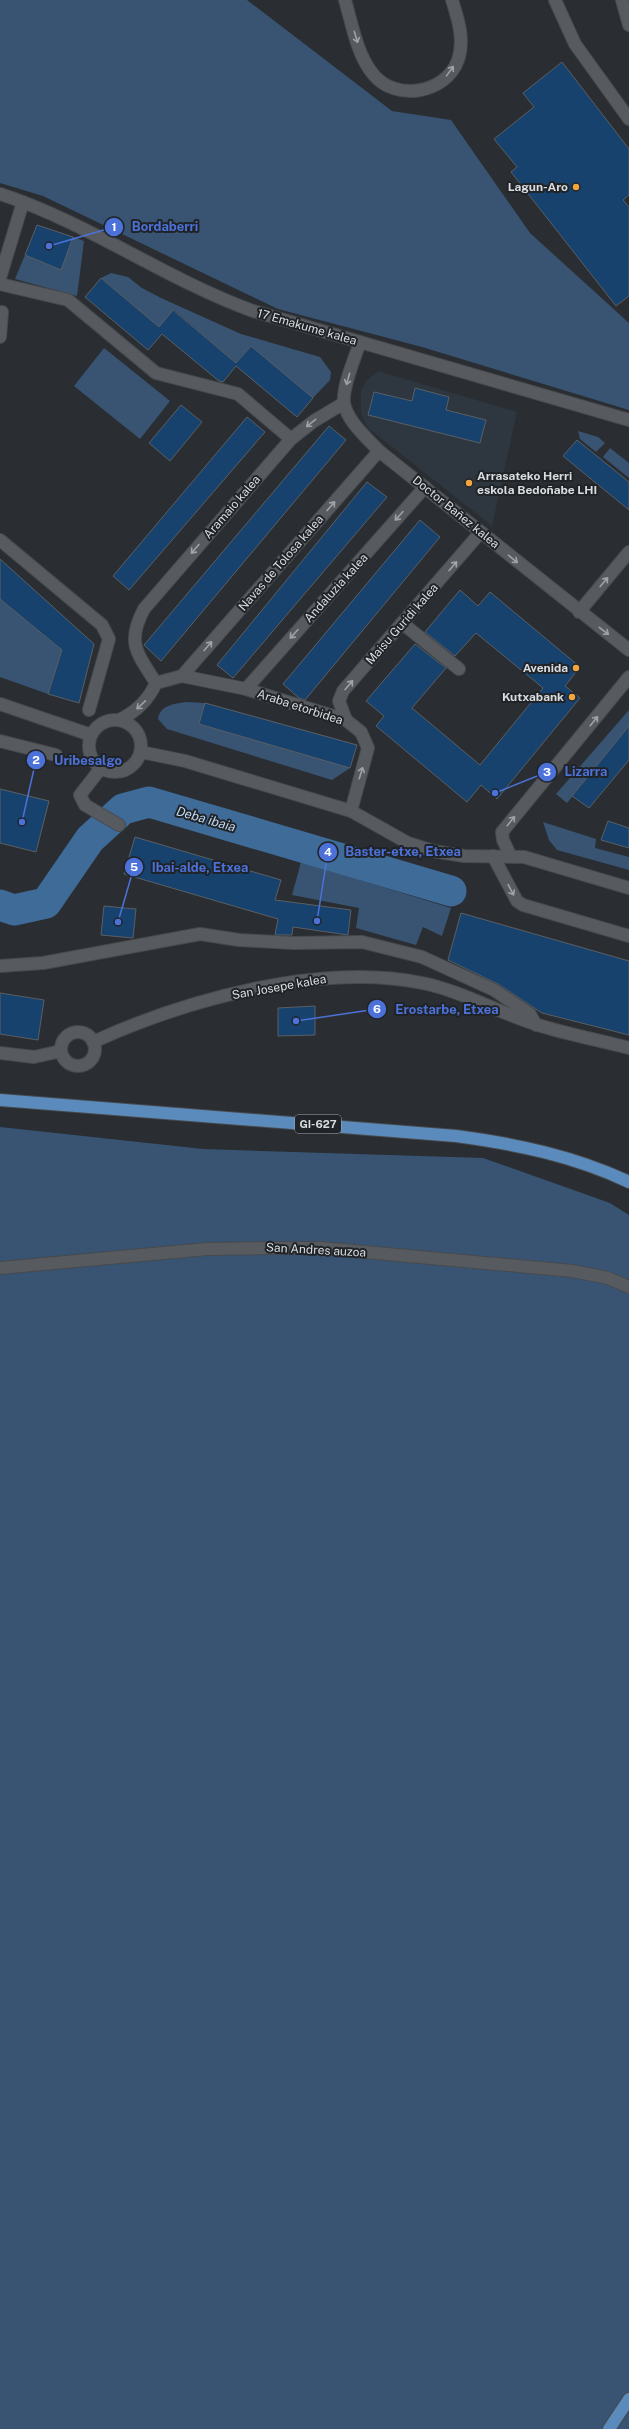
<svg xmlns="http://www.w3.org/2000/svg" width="629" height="2429" font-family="'Public Sans',sans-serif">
<rect width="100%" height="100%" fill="#2a2e32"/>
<polygon fill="#2e363f" points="378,371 517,412 492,526 368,428 361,415 361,391 366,381"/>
<g fill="#385472">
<polygon points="0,0 247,0 392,111 451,120 530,233 629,323 629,410 422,347 278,309 43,196 0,183"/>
<polygon points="73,237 84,241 77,296 15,279 25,255 61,270"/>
<polygon points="111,273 128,277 142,288 161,298 241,334 320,357 331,372 330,380 313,398 251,346 236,363 174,310 159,327 101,278"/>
<polygon points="104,348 170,401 140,439 74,386"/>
<polygon points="578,431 598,437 605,443 596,452 580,439"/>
<polygon points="610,448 629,463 629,478 603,457"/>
<polygon points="0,599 62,650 48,694 0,677"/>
<path d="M186 702 205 703 199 724 350 768 332 780 167 729 158 719C160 705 174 704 186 702Z"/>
<polygon points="629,710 629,726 567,803 556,794"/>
<polygon points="543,822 596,839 595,848 629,857 629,870 557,850 549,840"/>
<polygon points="301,862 451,908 442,936 423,927 416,945 356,928 359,908 292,895"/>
<polygon points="0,1127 203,1149 483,1158 610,1203 629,1215 629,2429 0,2429"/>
</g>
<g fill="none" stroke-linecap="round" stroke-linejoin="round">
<polyline stroke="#3f6b99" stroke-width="31" points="0,905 14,910 46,903 90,839 123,809 149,802 451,891"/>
</g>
<g fill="#16426d" stroke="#5b5f64">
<polygon points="562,62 629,149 629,195 623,200 629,207 629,296 616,306 511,172 517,167 494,139 534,107 523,93"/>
<polygon points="37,225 73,237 61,270 25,255"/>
<polygon points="101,278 159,327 173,310 236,363 251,346 313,398 297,417 236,366 223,382 219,381 162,334 148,350 85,297"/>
<polygon points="415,388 449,397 446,410 486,420 480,443 368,415 374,392 412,401"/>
<polygon points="181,405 202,422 170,461 149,443"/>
<polygon points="247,417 265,432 129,590 113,576"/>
<polygon points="329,426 346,440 161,661 144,645"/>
<polygon points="577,440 629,482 629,510 563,456"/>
<polygon points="367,482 387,497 233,678 217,665"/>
<polygon points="420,520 440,537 305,700 299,698 283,684"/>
<polygon points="0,559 94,644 79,703 48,694 62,650 0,599"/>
<polygon points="460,590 478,606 490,592 580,667 565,686 580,698 497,799 481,785 467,802 376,726 384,716 366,701 415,644 446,668 412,708 480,765 543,688 476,633 455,656 425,632"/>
<polygon points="205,703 357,745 350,768 199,724"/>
<polygon points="629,726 629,760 589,808 572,796"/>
<polygon points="0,789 49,801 36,852 0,843"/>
<polygon points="608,821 629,828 629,848 601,840"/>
<polygon points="135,837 281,880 275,900 351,910 348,935 293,927 292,935 275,935 278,919 124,874"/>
<polygon points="104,906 136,909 133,938 101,935"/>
<polygon points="461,913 629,961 629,1035 542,1013 498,984 448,960"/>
<polygon points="0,993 44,1000 38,1040 0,1034"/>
<polygon points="315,1006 315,1035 278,1036 278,1008"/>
</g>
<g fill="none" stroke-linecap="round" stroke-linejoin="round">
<defs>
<g id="minor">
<path d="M345 0C352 24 357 55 373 74 395 102 446 94 458 60 465 40 458 19 452 0"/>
<polyline points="555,0 575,44 629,119"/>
<polyline points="622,0 629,25"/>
<path d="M0 194C89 223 165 279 253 311L629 420"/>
<polyline points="0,278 23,202"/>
<polyline points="0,284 68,300 156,373 238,394 291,439"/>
<polyline points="0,337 2,312"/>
<path d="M360 342C355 358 342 387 344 403 347 421 367 438 379 451L629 650"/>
<polyline points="0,540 102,625 109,639 89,710"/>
<polyline points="579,612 629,552"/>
<polyline points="402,623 459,669"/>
<polyline points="182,676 379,451"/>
<path d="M156 683C137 653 126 643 144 609L291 439 314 421 344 403"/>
<polyline points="156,683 182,676 246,689 346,720 361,732 368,748 351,811"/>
<polyline points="246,689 425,487"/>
<polyline points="0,704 91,735"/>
<circle cx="115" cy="746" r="26"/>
<path d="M119 720C136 712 148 701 156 683"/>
<polyline points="346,720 339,701 343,691 480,533"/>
<polyline points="0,741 56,755"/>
<polyline points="141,752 185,761 351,811 408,843 433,851 464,856 524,857 629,888"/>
<polyline points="101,768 80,795 85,805 119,825"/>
<polyline points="510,855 503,840 502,832 629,677"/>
<polyline points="493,856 517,901 523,905 629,936"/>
<polyline points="0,966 43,963 200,934 239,940 293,943 362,942 422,957 494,990 530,1014 536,1025"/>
<circle cx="78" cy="1049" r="17"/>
<path d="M93 1042C185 1000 321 962 422 983 462 991 497 1012 535 1024 566 1034 598 1040 629 1048"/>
<polyline points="0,1053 34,1057 61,1051"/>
<polyline points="0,1268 207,1249 269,1248 321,1248 573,1271 608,1278 629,1287"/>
</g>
<g id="major">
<path d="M0 1100 456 1136C516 1144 574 1156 629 1182"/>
<polyline points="609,2429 629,2399"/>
</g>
</defs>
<use href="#minor" stroke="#474a4d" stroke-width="14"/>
<use href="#major" stroke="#474a4d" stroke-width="14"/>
<use href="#minor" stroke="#575b60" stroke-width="12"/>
<use href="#major" stroke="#5b8bbc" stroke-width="12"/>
</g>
<defs><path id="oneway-shaft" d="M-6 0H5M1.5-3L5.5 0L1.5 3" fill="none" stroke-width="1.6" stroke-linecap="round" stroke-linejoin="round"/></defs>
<g stroke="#9fa2a6">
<use href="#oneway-shaft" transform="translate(356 37) rotate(73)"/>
<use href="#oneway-shaft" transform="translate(450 71) rotate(-54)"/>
<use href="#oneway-shaft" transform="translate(348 379) rotate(106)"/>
<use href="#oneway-shaft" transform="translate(311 423) rotate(142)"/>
<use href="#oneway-shaft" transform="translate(331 506) rotate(-49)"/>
<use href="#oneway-shaft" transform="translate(399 516) rotate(132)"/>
<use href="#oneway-shaft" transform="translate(195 549) rotate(131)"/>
<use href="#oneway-shaft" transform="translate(513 559) rotate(39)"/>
<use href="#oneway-shaft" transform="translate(453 566) rotate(-49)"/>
<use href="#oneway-shaft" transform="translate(604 582) rotate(-50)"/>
<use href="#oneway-shaft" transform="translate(604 631) rotate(37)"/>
<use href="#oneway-shaft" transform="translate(294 634) rotate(132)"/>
<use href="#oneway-shaft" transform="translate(208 646) rotate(-49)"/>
<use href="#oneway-shaft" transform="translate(349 685) rotate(-49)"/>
<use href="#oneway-shaft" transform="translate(141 705) rotate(136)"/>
<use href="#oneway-shaft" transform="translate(594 721) rotate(-51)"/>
<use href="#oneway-shaft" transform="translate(361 773) rotate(-73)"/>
<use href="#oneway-shaft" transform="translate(511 821) rotate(-51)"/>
<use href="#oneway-shaft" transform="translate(511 890) rotate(62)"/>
</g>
<g fill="#f1a63f" stroke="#202428" stroke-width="1.5">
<circle cx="576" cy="187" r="4"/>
<circle cx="469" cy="483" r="4"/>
<circle cx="576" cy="668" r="4"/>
<circle cx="572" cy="697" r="4"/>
</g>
<g text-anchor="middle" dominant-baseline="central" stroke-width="4" stroke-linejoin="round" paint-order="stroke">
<rect fill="#202428" stroke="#a2a6a8" stroke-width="1" x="295" y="1115" width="46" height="18" rx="3"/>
<g font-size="11" font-weight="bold" fill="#dadddf">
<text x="318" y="1124">GI-627</text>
</g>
<g font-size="12" font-weight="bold" fill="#dadddf" stroke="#202428" text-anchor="end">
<text x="568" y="187">Lagun-Aro</text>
<text x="477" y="476" text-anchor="start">Arrasateko Herri<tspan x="477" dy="14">eskola Bedoñabe LHI</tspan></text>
<text x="568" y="668">Avenida</text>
<text x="564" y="697">Kutxabank</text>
</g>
<g font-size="12" fill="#dadddf" stroke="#202428">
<text transform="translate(307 327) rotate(16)">17 Emakume kalea</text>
<text transform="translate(232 507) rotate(-49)">Aramaio kalea</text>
<text transform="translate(456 512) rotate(39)">Doctor Bañez kalea</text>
<text transform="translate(281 563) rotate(-49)">Navas de Tolosa kalea</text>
<text transform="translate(336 588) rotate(-48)">Andaluzia kalea</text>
<text transform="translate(402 624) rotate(-49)">Maisu Guridi kalea</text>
<text transform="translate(300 707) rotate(18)">Araba etorbidea</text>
<text transform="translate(279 987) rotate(-10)">San Josepe kalea</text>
<text transform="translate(316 1250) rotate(3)">San Andres auzoa</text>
</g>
<g font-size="13" font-style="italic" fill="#bfd9f4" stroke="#202428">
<text transform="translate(206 819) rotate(16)">Deba ibaia</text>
</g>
</g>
<path fill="none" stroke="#4c72da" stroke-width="1.5" d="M49 246L114 227M22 822L36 760M495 793L547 772M317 921L328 852M118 922L134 867M296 1021L377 1009"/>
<g fill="#4c72da" stroke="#202428" stroke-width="1.5">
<circle cx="49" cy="246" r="4"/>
<circle cx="22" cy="822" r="4"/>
<circle cx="495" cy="793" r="4"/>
<circle cx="317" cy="921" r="4"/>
<circle cx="118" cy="922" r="4"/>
<circle cx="296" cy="1021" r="4"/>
<circle cx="114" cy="227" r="10"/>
<circle cx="36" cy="760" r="10"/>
<circle cx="547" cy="772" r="10"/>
<circle cx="328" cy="852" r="10"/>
<circle cx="134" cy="867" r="10"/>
<circle cx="377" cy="1009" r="10"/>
</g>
<g font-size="12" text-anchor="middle" font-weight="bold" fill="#fff">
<text x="114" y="231">1</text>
<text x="36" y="764">2</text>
<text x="547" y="776">3</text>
<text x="328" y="856">4</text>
<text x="134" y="871">5</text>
<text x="377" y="1013">6</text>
</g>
<g font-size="13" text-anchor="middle" font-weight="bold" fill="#4c72da" stroke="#202428" stroke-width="4" stroke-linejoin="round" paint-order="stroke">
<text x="165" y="231">Bordaberri</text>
<text x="88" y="765">Uribesalgo</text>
<text x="586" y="776">Lizarra</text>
<text x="403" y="856">Baster-etxe, Etxea</text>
<text x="200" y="872">Ibai-alde, Etxea</text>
<text x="447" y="1014">Erostarbe, Etxea</text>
</g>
</svg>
